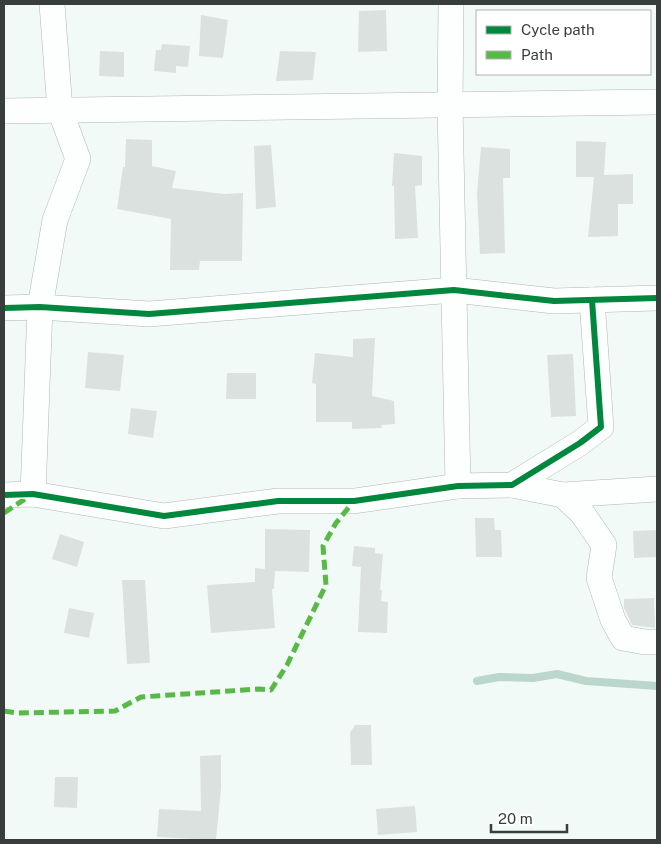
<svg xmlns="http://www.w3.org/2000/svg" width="661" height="844" font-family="'Public Sans',sans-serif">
<rect width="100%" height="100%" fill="#f2faf7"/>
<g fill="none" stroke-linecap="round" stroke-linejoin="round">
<polyline stroke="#bbd6cb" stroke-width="8" points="477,681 499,677 533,678 557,674 586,681 657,686"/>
</g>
<g fill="#dbe1df">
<polygon points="386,10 387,51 358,52 359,11"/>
<polygon points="201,15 228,20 223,58 199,56"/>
<polygon points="162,44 190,46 188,67 176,66 176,73 154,71 156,50 161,50"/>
<polygon points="100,51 124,52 124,77 99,76"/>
<polygon points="280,51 316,52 313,80 276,81"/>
<polygon points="126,139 152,140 152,166 176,171 172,188 225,194 243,193 242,261 200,261 199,270 170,270 171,219 117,209 123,167 125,167"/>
<polygon points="576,141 606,142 604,175 633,174 633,204 618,204 618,236 588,237 594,177 576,177"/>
<polygon points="271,145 276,207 256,209 254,146"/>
<polygon points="481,147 510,149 510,178 503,178 505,253 480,254 477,193"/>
<polygon points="394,153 422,156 422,185 415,186 418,238 395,239 394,186 392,186"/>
<polygon points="375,338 372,396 394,401 395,424 381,425 382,428 352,429 352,422 316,422 316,384 312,383 315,353 353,357 353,339"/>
<polygon points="88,352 124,355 120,391 85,388"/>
<polygon points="573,354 576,416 551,417 547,355"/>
<polygon points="227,373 256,373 256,399 226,399"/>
<polygon points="131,408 157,411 153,438 128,434"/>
<polygon points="475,518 494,518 495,530 501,530 502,557 476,557"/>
<polygon points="265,529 310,530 309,572 275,571 274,589 272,589 275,628 211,633 207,585 255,582 255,568 265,569"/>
<polygon points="657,530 657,557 634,558 633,531"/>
<polygon points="60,534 84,542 77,567 52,559"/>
<polygon points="354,546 375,548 375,553 383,554 380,590 382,590 381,601 388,602 387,633 358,632 361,567 352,566"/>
<polygon points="122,580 145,580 150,663 127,664"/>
<polygon points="654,598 655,628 632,625 624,608 624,599"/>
<polygon points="69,608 94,613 89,638 64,633"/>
<polygon points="355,725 371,725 372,765 351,765 350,733"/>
<polygon points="221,755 221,788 216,840 157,837 159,809 201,811 200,756"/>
<polygon points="55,777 78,777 77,808 54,807"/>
<polygon points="415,806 417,832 378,835 376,809"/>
</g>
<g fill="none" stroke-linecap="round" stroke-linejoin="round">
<defs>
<g id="street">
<polyline points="451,4 450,106 458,486"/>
<polyline points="4,111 657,102"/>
<polyline points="4,308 40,307 149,314 454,290 554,301 657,298"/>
<polyline points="512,485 563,495 657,489"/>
<polyline points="33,494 40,307 55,220 78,159 60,110 52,4"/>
<polyline points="4,495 33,494 164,516 278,501 354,501 458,486 512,485 580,443 601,427 592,300"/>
<polyline points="563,495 582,513 604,545 599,578 613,620 623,638 645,642 657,642"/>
</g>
</defs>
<use href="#street" stroke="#b1b7b5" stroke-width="26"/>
<use href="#street" stroke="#fdfefe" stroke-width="25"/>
<g stroke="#58b947" stroke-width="5" stroke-dasharray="10 5" stroke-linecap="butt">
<polyline points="4,513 31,495"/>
<polyline points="4,711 18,713 115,711 141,697 259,689 271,690 287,665 326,585 323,546 336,523 354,501"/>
</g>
<defs>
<g id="cycleway">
<polyline points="4,308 40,307 149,314 454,290 554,301 657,298"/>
<polyline points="4,495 33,494 164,516 278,501 354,501 458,486 512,485 580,443 601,427 592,300"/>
</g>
</defs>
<use href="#cycleway" stroke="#fff" stroke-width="9"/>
<use href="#cycleway" stroke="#00873e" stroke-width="6"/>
</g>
<rect width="661" height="844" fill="none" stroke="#383e3b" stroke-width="10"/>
<rect x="476" y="10" width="175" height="65" fill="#ffffff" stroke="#afb2b1"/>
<rect x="486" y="26" width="25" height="8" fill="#00873e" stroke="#afb2b1"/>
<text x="521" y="35" font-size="15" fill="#383e3b">Cycle path</text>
<rect x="486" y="51" width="25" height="8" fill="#58b947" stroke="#afb2b1"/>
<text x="521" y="60" font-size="15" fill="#383e3b">Path</text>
<path d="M491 824v8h76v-8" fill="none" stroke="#383e3b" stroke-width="2.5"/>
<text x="498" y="824" font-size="15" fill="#383e3b" stroke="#ffffff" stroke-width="4" paint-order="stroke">20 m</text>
</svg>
